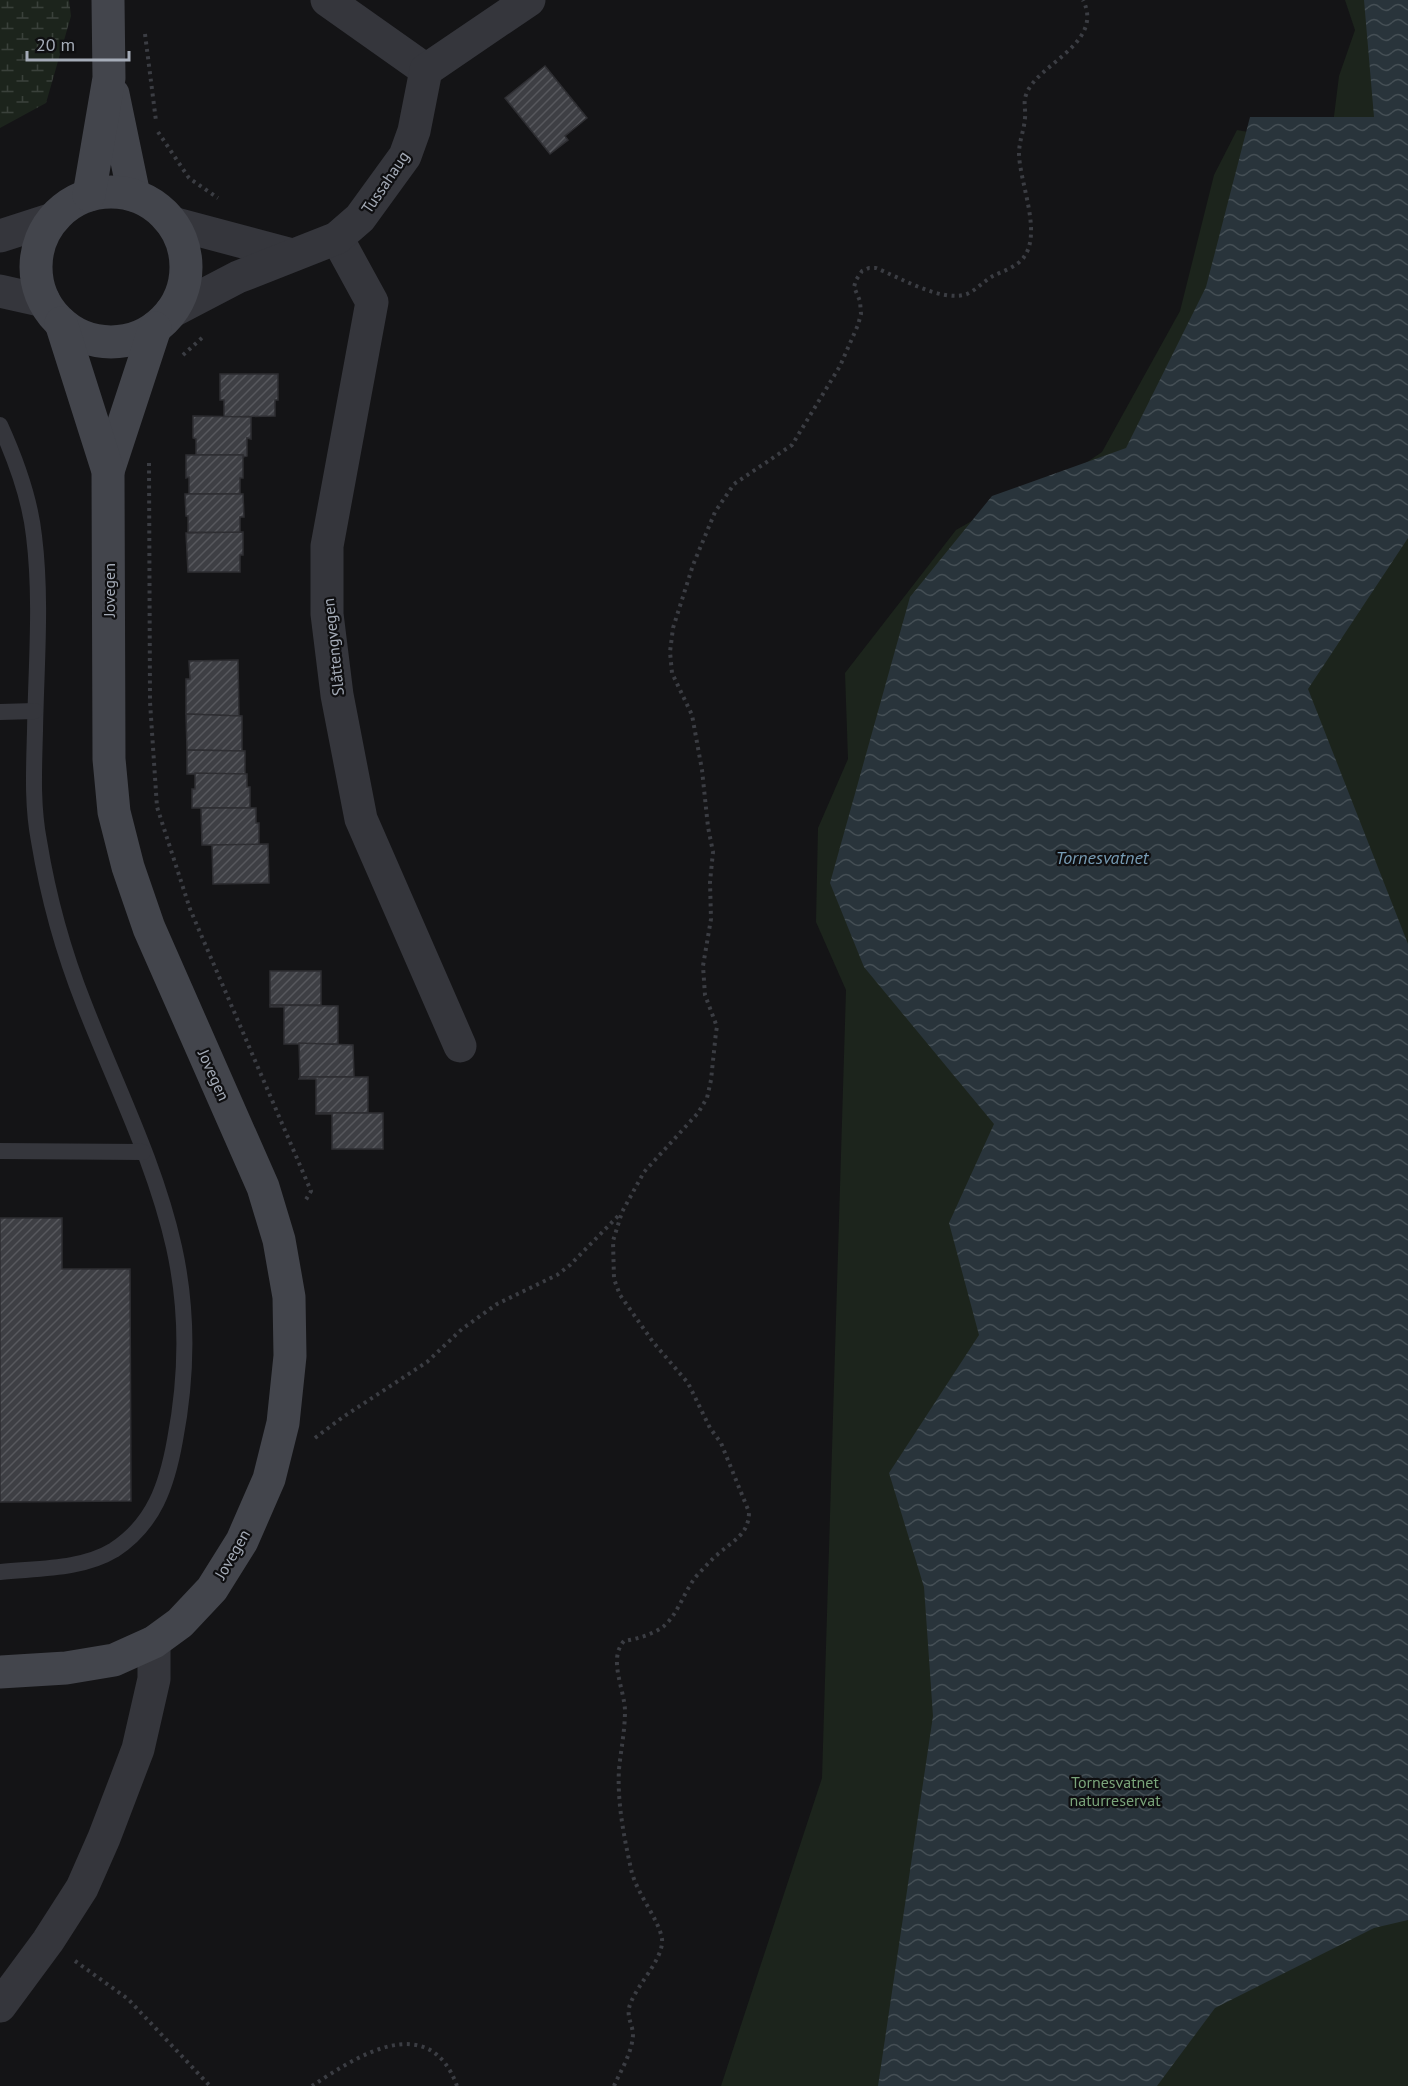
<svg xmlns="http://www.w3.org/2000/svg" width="1408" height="2086" font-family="'PT Sans',sans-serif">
<defs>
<pattern id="wetland-marsh" width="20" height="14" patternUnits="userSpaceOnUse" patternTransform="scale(1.5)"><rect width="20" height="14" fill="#1c241c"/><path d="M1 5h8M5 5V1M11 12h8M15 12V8" fill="none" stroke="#3a413b"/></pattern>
<pattern id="water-waves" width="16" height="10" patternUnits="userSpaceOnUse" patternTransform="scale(1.5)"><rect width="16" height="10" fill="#29343b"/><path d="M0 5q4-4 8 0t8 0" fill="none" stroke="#454f55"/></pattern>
<pattern id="building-hatch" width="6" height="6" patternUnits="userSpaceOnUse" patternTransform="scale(1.5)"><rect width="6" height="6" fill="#3e3f44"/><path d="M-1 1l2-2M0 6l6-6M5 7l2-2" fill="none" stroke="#57585d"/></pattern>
</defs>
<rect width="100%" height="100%" fill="#141416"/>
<polygon fill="url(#wetland-marsh)" points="0,0 69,0 71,16 46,103 0,128"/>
<polygon fill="#1c241c" points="1345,0 1408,0 1408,2086 721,2086 822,1778 846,990 816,922 818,828 848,759 845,673 956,530 1024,491 1071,473 1102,452 1180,311 1214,175 1237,130 1260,134 1332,132 1339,76 1355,30"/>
<polygon fill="url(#water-waves)" points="1364,0 1408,0 1408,538 1308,689 1408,944 1408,1920 1374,1928 1215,2008 1157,2086 878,2086 933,1716 924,1587 889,1473 979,1335 949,1223 994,1124 864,967 830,883 910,597 992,496 1126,448 1206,287 1250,117 1374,117"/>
<g fill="url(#building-hatch)" stroke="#2e2e32" stroke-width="1.5">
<polygon points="545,66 587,118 565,136 568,140 550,154 505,98"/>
<polygon points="220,374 278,374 278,400 275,400 275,416 224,417 224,400 220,400"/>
<polygon points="193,416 251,417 251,439 247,438 247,456 243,457 243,455 196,455 196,439 193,438"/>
<polygon points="186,455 243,455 243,478 240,478 240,494 189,494 189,477 186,478"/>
<polygon points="185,494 243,494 244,517 240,517 240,533 188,532 188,516 186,516"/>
<polygon points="243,532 243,555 240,555 240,572 188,572 186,533"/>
<polygon points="238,660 239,716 186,714 186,679 190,679 189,661"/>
<polygon points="186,714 242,716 242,751 187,750"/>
<polygon points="187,750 245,751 245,774 187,774"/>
<polygon points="195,773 247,774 247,787 250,787 250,808 192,808 192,789 195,789"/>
<polygon points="201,808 256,808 256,823 259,823 259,845 202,845"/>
<polygon points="268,844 269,883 213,884 212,845"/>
<rect x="270" y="971" width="51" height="34"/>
<polygon points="270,1005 338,1006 338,1044 284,1044 284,1007 270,1007"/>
<polygon points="299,1043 353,1045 354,1077 300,1077"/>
<polygon points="300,1077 368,1077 368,1113 316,1113 316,1079 299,1079"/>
<polygon points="316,1113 383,1113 383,1149 332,1149 332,1114 316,1114"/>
<polygon points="0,1218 62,1218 62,1269 130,1269 131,1501 0,1502"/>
</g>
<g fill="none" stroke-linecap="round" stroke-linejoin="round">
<g stroke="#3b3d43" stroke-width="4" stroke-dasharray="3 4.5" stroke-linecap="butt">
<polyline points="145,34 156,121"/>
<polyline points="158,132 189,178 218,198"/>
<polyline points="183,355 204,336"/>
<polyline points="149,463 150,702 157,807 190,909 311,1191 304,1203"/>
<polyline points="315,1438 343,1417 427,1362 462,1329 497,1304 557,1275 570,1265 621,1213"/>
<polyline points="75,1961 128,1999 210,2086"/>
<path d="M312 2086C357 2056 429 2009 457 2086"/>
<path d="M614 2086C621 2070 632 2053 633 2035 633 2026 627 2018 629 2008 634 1987 664 1960 662 1939 659 1919 636 1893 631 1869 624 1837 617 1802 619 1769 621 1749 625 1731 625 1710 624 1688 608 1659 624 1641 637 1639 654 1634 664 1626 680 1612 685 1587 700 1572 706 1566 711 1560 717 1555 732 1541 749 1535 749 1512L721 1443 710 1428 688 1383 653 1342 620 1295 614 1279 613 1241 622 1212 644 1172 698 1113 707 1098 711 1080 716 1032 717 1027 705 995 703 966 711 919 710 882 713 852 708 827 702 770 692 715 672 673 670 652 673 628 693 565 715 512 734 484 792 445 840 366 858 325 861 314 860 301 854 287 856 280 862 271 869 268H876C899 277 942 303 967 294 976 290 984 281 993 276 1003 271 1017 267 1024 257 1042 232 1020 184 1019 154 1019 141 1024 131 1025 118 1026 111 1023 102 1026 95 1036 64 1105 44 1083 0"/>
</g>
<g stroke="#35363c" stroke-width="16">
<path d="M0 425C15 458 30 499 34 536 42 600 36 667 35 731 34 768 32 805 39 841 48 896 63 951 84 1004 115 1084 155 1162 174 1247 188 1310 187 1377 175 1440 167 1485 154 1524 114 1550 81 1570 37 1568 0 1572"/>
<polyline points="0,712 35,711"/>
<polyline points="0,1151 143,1152"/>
</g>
<g stroke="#35363c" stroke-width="33">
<polyline points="327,0 426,70"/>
<polyline points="172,223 292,255"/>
<polyline points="0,236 53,219"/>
<polyline points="337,238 372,302 327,546 327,614 337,695 361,819 460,1046"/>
<polyline points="0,291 44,301"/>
<polyline points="171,312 238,277 337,238 360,218 405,156 414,131 426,70 529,0"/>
<polyline points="0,2006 48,1941 82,1888 104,1838 138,1749 154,1679 154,1642"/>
</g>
<g stroke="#43454c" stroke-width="33">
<polyline points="113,94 134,195"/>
<circle cx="111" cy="267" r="75"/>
<polyline points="89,195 109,78 108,0"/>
<polyline points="108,471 155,328"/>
<polyline points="0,1672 66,1668 114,1660 154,1642 180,1623 212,1589 242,1541 269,1479 283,1423 290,1356 289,1297 279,1240 263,1187 149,928 128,867 114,812 109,759 108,471 61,323"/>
</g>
</g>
<g text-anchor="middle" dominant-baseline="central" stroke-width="4.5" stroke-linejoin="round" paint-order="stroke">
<g font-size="16" fill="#a5acb8" stroke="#0f0f11">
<text transform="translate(385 182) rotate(-56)">Tussahaug</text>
<text transform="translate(109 590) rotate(-90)">Jovegen</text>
<text transform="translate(333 647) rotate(-96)">Slåttengvegen</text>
<text transform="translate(214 1075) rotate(66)">Jovegen</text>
<text transform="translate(232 1554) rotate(-60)">Jovegen</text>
</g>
<g font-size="16" fill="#7aa47a" stroke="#0f0f11">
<text x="1115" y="1782">Tornesvatnet<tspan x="1115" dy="18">naturreservat</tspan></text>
</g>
<g font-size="18" font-style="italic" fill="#789db6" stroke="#0f0f11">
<text x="1102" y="857">Tornesvatnet</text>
</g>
</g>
<path d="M27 51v9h102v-9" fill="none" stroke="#a5acb8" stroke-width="3"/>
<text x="36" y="51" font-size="18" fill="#a5acb8" stroke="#0f0f11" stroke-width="4.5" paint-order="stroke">20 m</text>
</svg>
